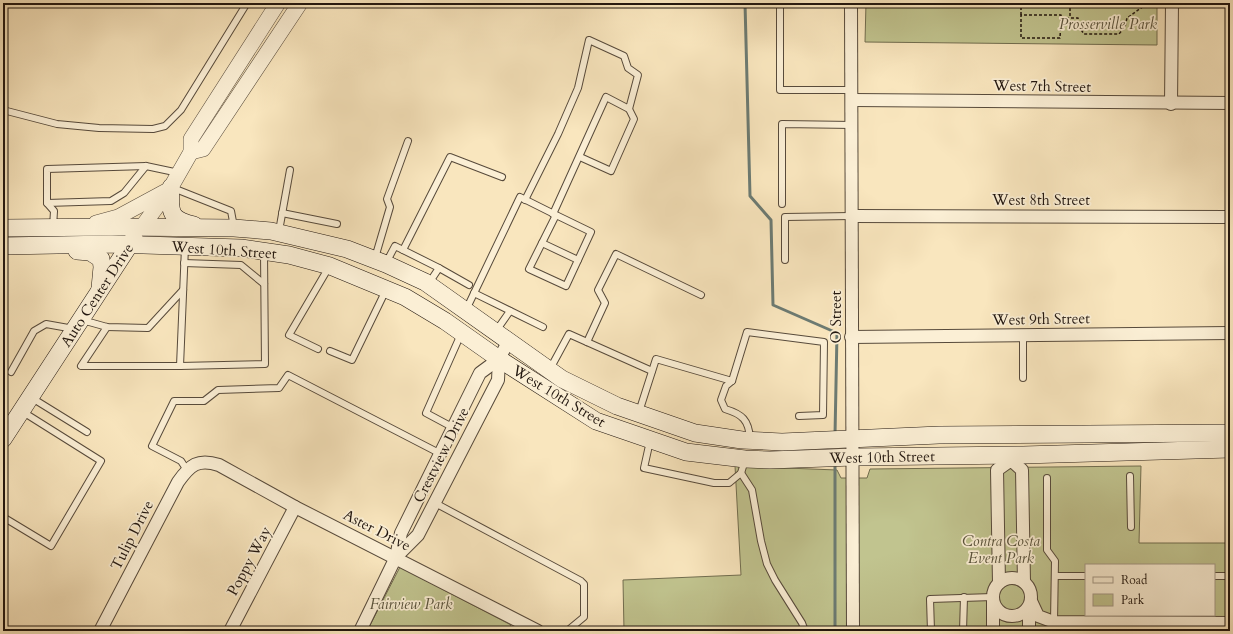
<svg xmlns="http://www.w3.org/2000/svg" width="1233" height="634" font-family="Cardo,serif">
<rect width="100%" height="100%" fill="#f9e6be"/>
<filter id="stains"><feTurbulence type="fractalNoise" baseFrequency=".005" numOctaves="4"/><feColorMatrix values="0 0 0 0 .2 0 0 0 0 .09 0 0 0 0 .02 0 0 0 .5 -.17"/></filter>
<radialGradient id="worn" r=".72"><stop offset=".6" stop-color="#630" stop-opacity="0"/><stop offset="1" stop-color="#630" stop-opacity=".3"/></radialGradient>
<g fill="#c1c48f" stroke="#716d4f" fill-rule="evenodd">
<polygon points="866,3 1157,3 1157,45 865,42"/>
<path d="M735 466 837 470 841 478H867L870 469 1141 466 1139 543H1230V631H624L623 580 741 575ZM1086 565H1214V615H1086Z"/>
<polygon points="400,567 511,625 508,631 367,631"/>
</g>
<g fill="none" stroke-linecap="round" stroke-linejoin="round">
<g stroke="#6c7b73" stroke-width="3">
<polyline points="745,3 750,196 771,220 773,305 837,333 835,435"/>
<polyline points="835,631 835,463"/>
</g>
<defs>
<g id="service">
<polyline points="780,6 780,90 853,90"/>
<polyline points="3,110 57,124 99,128 153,129 165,126 181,110 247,3"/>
<polyline points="580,157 611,171 634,119 629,109"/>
<polyline points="173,188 231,211 234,227"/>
<polyline points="525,200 558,134 578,88 589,40 624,56 628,68 638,75 629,109 606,97 553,214"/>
<polyline points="47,203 111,201 124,193 146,166"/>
<polyline points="782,204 782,124 853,125"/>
<polyline points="282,213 337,224"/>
<polyline points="53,227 54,211 47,203 47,169 146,166 179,173"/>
<polyline points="279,231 290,170"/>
<polyline points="542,243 578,260"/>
<polyline points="403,250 450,157 502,177"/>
<polyline points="375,258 390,207 387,199 408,141"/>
<polyline points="785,260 785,217 852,216"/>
<polyline points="184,263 241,265 264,284"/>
<polyline points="386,263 395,246 439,268"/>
<polyline points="429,283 439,268 469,285"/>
<polyline points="474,293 543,327"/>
<polyline points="466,310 520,197 556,215 529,269 566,286 591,232 556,215"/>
<polyline points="82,320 107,327 148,328 183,290"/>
<polyline points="107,327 81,366 180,366 185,247"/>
<polyline points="496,331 510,311"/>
<polyline points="587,342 605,303 598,290 616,254 701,295"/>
<polyline points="318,349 289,335 329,267"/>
<polyline points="330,351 352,360 386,290"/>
<polyline points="180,366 265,364 264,253"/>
<polyline points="550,369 569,334 652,371"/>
<polyline points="11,372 34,331 46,324 74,329"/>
<polyline points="1023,378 1023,336"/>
<path d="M732 381 726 386 721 400 725 409C742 414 749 420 750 439"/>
<polyline points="32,398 87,432"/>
<polyline points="639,412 656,359 732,381 747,332 824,342 823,415 799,416"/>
<polyline points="454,428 426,413 461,334"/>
<polyline points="650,441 644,468 714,483 729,483 741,473 745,460"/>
<polyline points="187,470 181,461 152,446 174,401 204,401 218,390 279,388 288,375 441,454"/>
<polyline points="741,473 752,490 761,541 767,564 775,580 802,623 805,631"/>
<polyline points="1130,476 1131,527"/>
<polyline points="1047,478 1047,550 1055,561 1054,622"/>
<polyline points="435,503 581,581 584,584 584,617 567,631"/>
<polyline points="3,517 51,546 101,461 23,412"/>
<polyline points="1055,576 1086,576"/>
<polyline points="1214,576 1230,576"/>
<polyline points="931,631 930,599 993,597"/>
<polyline points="963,631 964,597"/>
</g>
<g id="minor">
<polyline points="851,3 853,631"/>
<polyline points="853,100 1230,103"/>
<polyline points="1171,104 1172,3"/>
<polyline points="852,216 1230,217"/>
<polyline points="851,337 1230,333"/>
<polyline points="396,557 418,535 498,380 499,359 508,342"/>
<circle cx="1012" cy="597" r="19"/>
<polyline points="999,583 997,470 1011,460 1022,470 1024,582"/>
<polyline points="993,601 993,631"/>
<polyline points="1031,601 1038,616 1054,622 1230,623"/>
<polyline points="1029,608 1029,631"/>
<path d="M100 631 178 482C190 465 198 458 219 465L295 507 538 631"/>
<polyline points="230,631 295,507"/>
<polyline points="360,631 396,557 401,533 480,373 499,359"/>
</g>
<g id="tertiary">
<polyline points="191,152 203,149 300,3"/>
<polyline points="96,223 118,217 168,190"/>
<polyline points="142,227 171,187 191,152 191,139 278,3"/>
</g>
<g id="secondary">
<path d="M171 187C170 211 168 219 194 225"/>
<polyline points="3,228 118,227 234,228 271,231 347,249 386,264 425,282 562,379 617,406 695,433 742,440 782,442 939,435 1230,433"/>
<polyline points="3,246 111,244 241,248 289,255 330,266 405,297 445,321 499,359 596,421 686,452 745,459 770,460 854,457 1023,455 1230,449"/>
<polyline points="77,251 90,252 101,259 102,267 100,288"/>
<polyline points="3,439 134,238"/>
</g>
</defs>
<use href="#service" stroke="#574a3b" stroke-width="8"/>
<use href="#minor" stroke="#574a3b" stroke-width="14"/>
<use href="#tertiary" stroke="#574a3b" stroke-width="16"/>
<use href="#secondary" stroke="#21160f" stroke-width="18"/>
<g stroke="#21160f" stroke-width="1.5" stroke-dasharray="3 2" stroke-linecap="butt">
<polyline points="1070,3 1070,18"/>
<polyline points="1021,15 1021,3"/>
<polyline points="1061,18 1060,38 1021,38 1021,15 1061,15 1061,18 1078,18 1078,25 1084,34 1119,34 1125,27 1127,18 1148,3"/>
</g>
<use href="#service" stroke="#fbefd5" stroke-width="6"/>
<use href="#minor" stroke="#fbefd5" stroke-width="12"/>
<use href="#tertiary" stroke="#fbefd5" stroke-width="15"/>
<use href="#secondary" stroke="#fbefd5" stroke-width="17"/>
</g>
<g text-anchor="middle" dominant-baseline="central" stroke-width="3.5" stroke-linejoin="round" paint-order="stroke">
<g font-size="15" font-style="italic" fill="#59533c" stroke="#fbefd5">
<text x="1108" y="24">Prosserville Park</text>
<text x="1001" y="541">Contra Costa<tspan x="1001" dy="17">Event Park</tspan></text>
<text x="411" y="604">Fairview Park</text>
</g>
<g font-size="15" fill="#21160f" stroke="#fbefd5">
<text transform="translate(1042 86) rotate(1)">West 7th Street</text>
<text x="1041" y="200">West 8th Street</text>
<text transform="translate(224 250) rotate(4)">West 10th Street</text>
<text transform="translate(97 295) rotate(-57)">Auto Center Drive</text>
<text transform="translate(836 317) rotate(-90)">O Street</text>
<text transform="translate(1041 319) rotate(-1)">West 9th Street</text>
<text transform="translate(559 396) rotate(31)">West 10th Street</text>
<text transform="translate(441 455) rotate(-63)">Crestview Drive</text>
<text transform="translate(882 457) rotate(-1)">West 10th Street</text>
<text transform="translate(377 530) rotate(27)">Aster Drive</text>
<text transform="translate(132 535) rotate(-63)">Tulip Drive</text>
<text transform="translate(249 561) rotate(-62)">Poppy Way</text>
</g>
</g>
<rect width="1233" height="634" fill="none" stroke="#f9e6be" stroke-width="16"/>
<rect x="4" y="4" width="1225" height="626" fill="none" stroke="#21160f" stroke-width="2"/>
<rect x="8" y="8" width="1217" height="618" fill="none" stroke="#21160f"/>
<rect x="1085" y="564" width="130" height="52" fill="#fbefd5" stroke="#a49886"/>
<rect x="1093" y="577" width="20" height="6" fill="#fbefd5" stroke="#a49886"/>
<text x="1121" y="584" font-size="12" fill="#21160f">Road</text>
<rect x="1093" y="594" width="20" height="12" fill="#c1c48f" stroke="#a49886"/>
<text x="1121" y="604" font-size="12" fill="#21160f">Park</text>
<rect width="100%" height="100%" filter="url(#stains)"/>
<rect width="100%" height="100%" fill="url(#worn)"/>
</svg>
